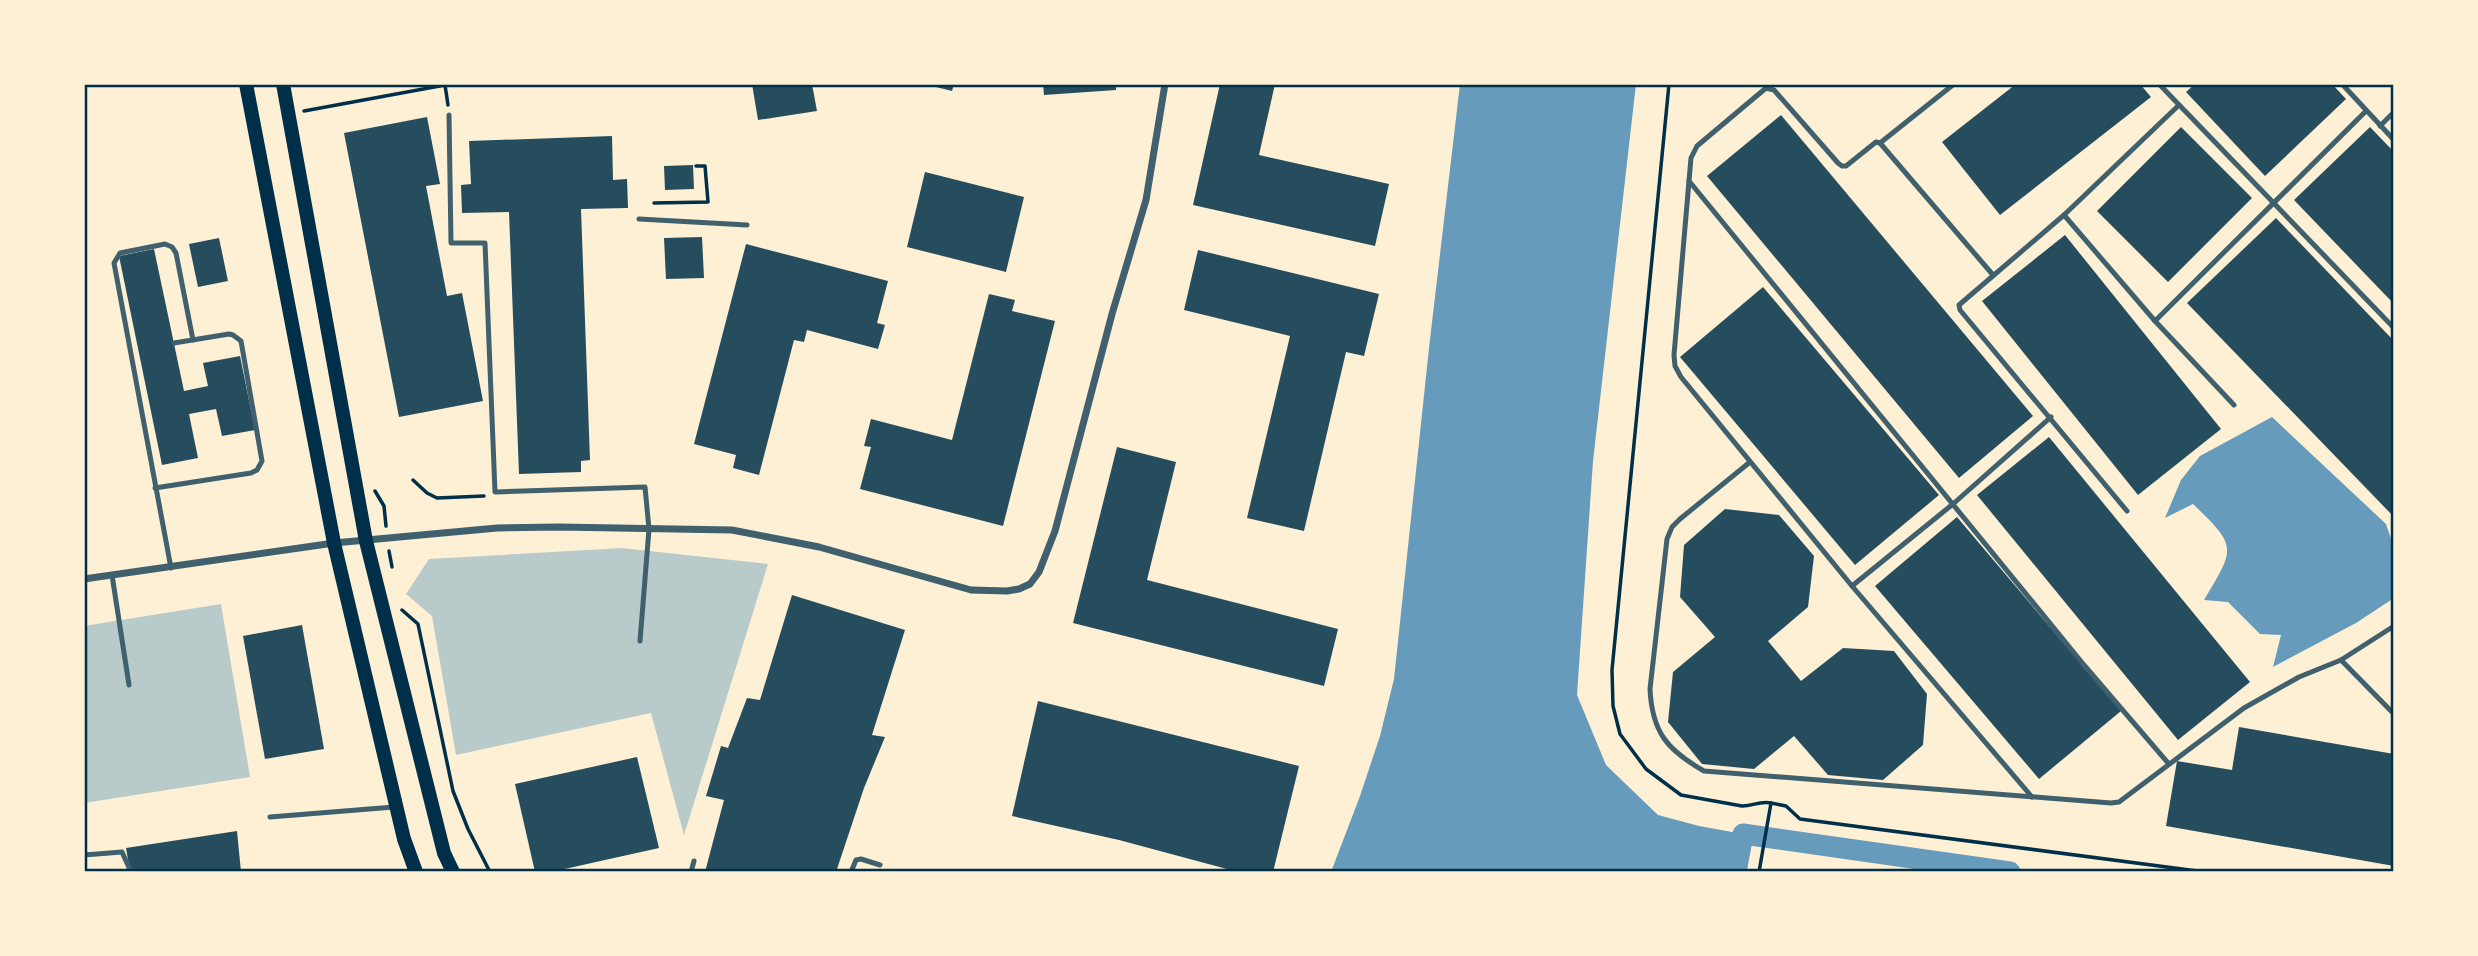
<svg xmlns="http://www.w3.org/2000/svg" width="2478" height="956" font-family="Karla,sans-serif">
<rect width="100%" height="100%" fill="#fdf0d5"/>
<g fill="#b9caca">
<polygon points="622,548 768,564 684,835 651,713 456,755 432,616 406,594 429,559"/>
<polygon points="221,604 250,777 84,803 84,626"/>
</g>
<g fill="#669bbc">
<polygon points="1460,84 1636,84 1593,461 1577,695 1606,765 1658,815 1699,826 1743,834 1736,872 1331,872 1360,796 1380,736 1394,679 1429,348"/>
<path d="M2272 417 2386 524 2394 548V598L2356 623 2273 667 2281 635 2260 634 2228 602 2204 600C2235 548 2238 547 2193 504L2165 518 2181 480 2200 456Z"/>
</g>
<g fill="none" stroke-linecap="round" stroke-linejoin="round">
<polyline stroke="#669bbc" stroke-width="21" points="1736,872 1743,834 2010,872"/>
</g>
<g fill="#264d5e">
<polygon points="752,84 812,84 817,111 758,120"/>
<polygon points="924,84 954,84 952,91"/>
<polygon points="1043,84 1116,84 1116,90 1044,95"/>
<polygon points="1220,84 1275,84 1259,155 1389,184 1375,246 1193,205"/>
<polygon points="2016,84 2140,84 2151,97 2000,215 1942,142"/>
<polygon points="2195,84 2332,84 2346,99 2265,176 2186,92"/>
<polygon points="1781,115 2033,416 1959,478 1707,176"/>
<polygon points="427,117 440,184 426,186 447,296 462,293 483,401 399,417 344,133"/>
<polygon points="2181,127 2252,198 2168,282 2097,211"/>
<polygon points="2370,127 2394,152 2394,304 2294,200"/>
<polygon points="612,136 613,180 627,179 628,208 581,209 590,460 581,461 581,472 519,474 509,212 462,213 461,185 471,184 469,141"/>
<polygon points="693,165 694,189 665,190 664,166"/>
<polygon points="925,172 1024,197 1006,272 907,247"/>
<polygon points="2276,218 2394,341 2394,517 2187,303"/>
<polygon points="2065,235 2221,429 2138,495 1982,301"/>
<polygon points="702,237 704,278 666,279 664,238"/>
<polygon points="219,238 228,281 198,287 189,244"/>
<polygon points="746,244 888,281 877,323 885,325 878,349 807,330 804,342 794,340 759,475 733,468 736,455 694,444"/>
<polygon points="154,249 184,391 208,386 203,363 240,356 255,430 222,436 216,409 189,414 198,458 162,465 119,256"/>
<polygon points="1198,250 1379,294 1364,356 1346,352 1304,531 1247,518 1290,336 1184,310"/>
<polygon points="1763,287 1939,495 1855,565 1680,357"/>
<polygon points="989,294 1015,300 1012,311 1055,321 1003,526 860,489 871,447 864,446 871,419 952,440"/>
<polygon points="2049,437 2250,682 2178,740 1977,495"/>
<polygon points="1117,447 1176,462 1147,580 1338,629 1324,686 1073,623"/>
<polygon points="1725,509 1779,515 1814,556 1808,607 1768,641 1801,681 1843,648 1894,651 1927,694 1923,745 1883,780 1828,775 1794,736 1754,769 1702,764 1668,722 1673,672 1715,637 1680,597 1684,545"/>
<polygon points="1957,517 2121,711 2039,779 1875,586"/>
<polygon points="792,595 905,630 872,735 885,737 864,788 836,872 705,872 724,800 706,796 721,746 728,748 747,698 760,700"/>
<polygon points="302,625 324,749 265,759 243,636"/>
<polygon points="1038,701 1299,766 1273,872 1238,872 1119,840 1012,816"/>
<polygon points="2239,727 2394,754 2394,866 2166,826 2177,761 2232,770"/>
<polygon points="637,757 659,848 551,872 535,872 515,784"/>
<polygon points="237,831 241,872 130,872 126,848"/>
</g>
<g fill="none" stroke-linecap="round" stroke-linejoin="round">
<g stroke="#003049" stroke-width="3.5">
<path d="M1669 84 1612 670 1613 706 1620 734 1646 769 1681 795 1742 806C1754 806 1758 801 1771 803L1759 872"/>
<polyline points="304,111 445,85 448,105"/>
<polyline points="654,203 708,202 705,166 696,166"/>
<polyline points="413,480 427,493 437,498 484,496"/>
<polyline points="375,491 384,506 386,526"/>
<polyline points="389,551 392,567"/>
<polyline points="402,610 418,624 453,791 468,829 490,872"/>
<polyline points="1771,803 1786,806 1800,819 2205,872"/>
</g>
<g stroke="#3f606c" stroke-width="5">
<polyline points="1954,84 1880,143 1876,142 1846,166 1842,166 1838,163 1774,90 1766,88 1697,146 1691,158 1689,181 1674,355 1675,366 1681,377 1852,586 2032,797"/>
<polyline points="2159,84 2394,328"/>
<polyline points="2342,84 2394,140"/>
<polyline points="449,115 451,243 485,243 495,492 645,487 649,529 640,641"/>
<polyline points="2380,126 2394,112"/>
<polyline points="1880,143 1993,275"/>
<polyline points="1689,181 2084,665 2168,763"/>
<polyline points="2064,215 2155,321 2234,405"/>
<polyline points="639,219 747,225"/>
<polyline points="2155,321 2366,111"/>
<path d="M1750 462 1680 519 1672 527 1667 539 1650 689C1652 732 1667 750 1704 771L2111 803 2119 802 2244 708 2299 677 2341 660 2394 626"/>
<polyline points="155,488 251,473 257,470 262,461 241,341 233,335 229,334 174,343"/>
<polyline points="2127,511 1960,310 1959,305 2064,215 2179,105"/>
<polyline points="171,568 114,263 120,253 165,244 172,247 176,253 193,340"/>
<polyline points="112,575 129,685"/>
<polyline points="1852,586 1953,504 2051,417"/>
<polyline points="2341,660 2394,714"/>
<polyline points="270,817 394,807"/>
<polyline points="84,855 122,852 131,872"/>
<polyline points="691,872 694,861"/>
<polyline points="851,872 856,860 861,859 880,865"/>
</g>
<polyline stroke="#3f606c" stroke-width="7" points="84,579 334,543 497,528 559,527 732,530 819,547 971,590 1007,591 1019,589 1030,584 1039,572 1055,531 1112,314 1146,200 1165,84"/>
<g stroke="#003049" stroke-width="14">
<polyline points="246,84 334,543 404,839 416,872"/>
<polyline points="283,84 366,541 444,853 453,872"/>
</g>
</g>
<rect width="2478" height="956" fill="none" stroke="#fdf0d5" stroke-width="172"/>
<rect x="86" y="86" width="2306" height="784" fill="none" stroke="#003049" stroke-width="2.5"/>
</svg>
